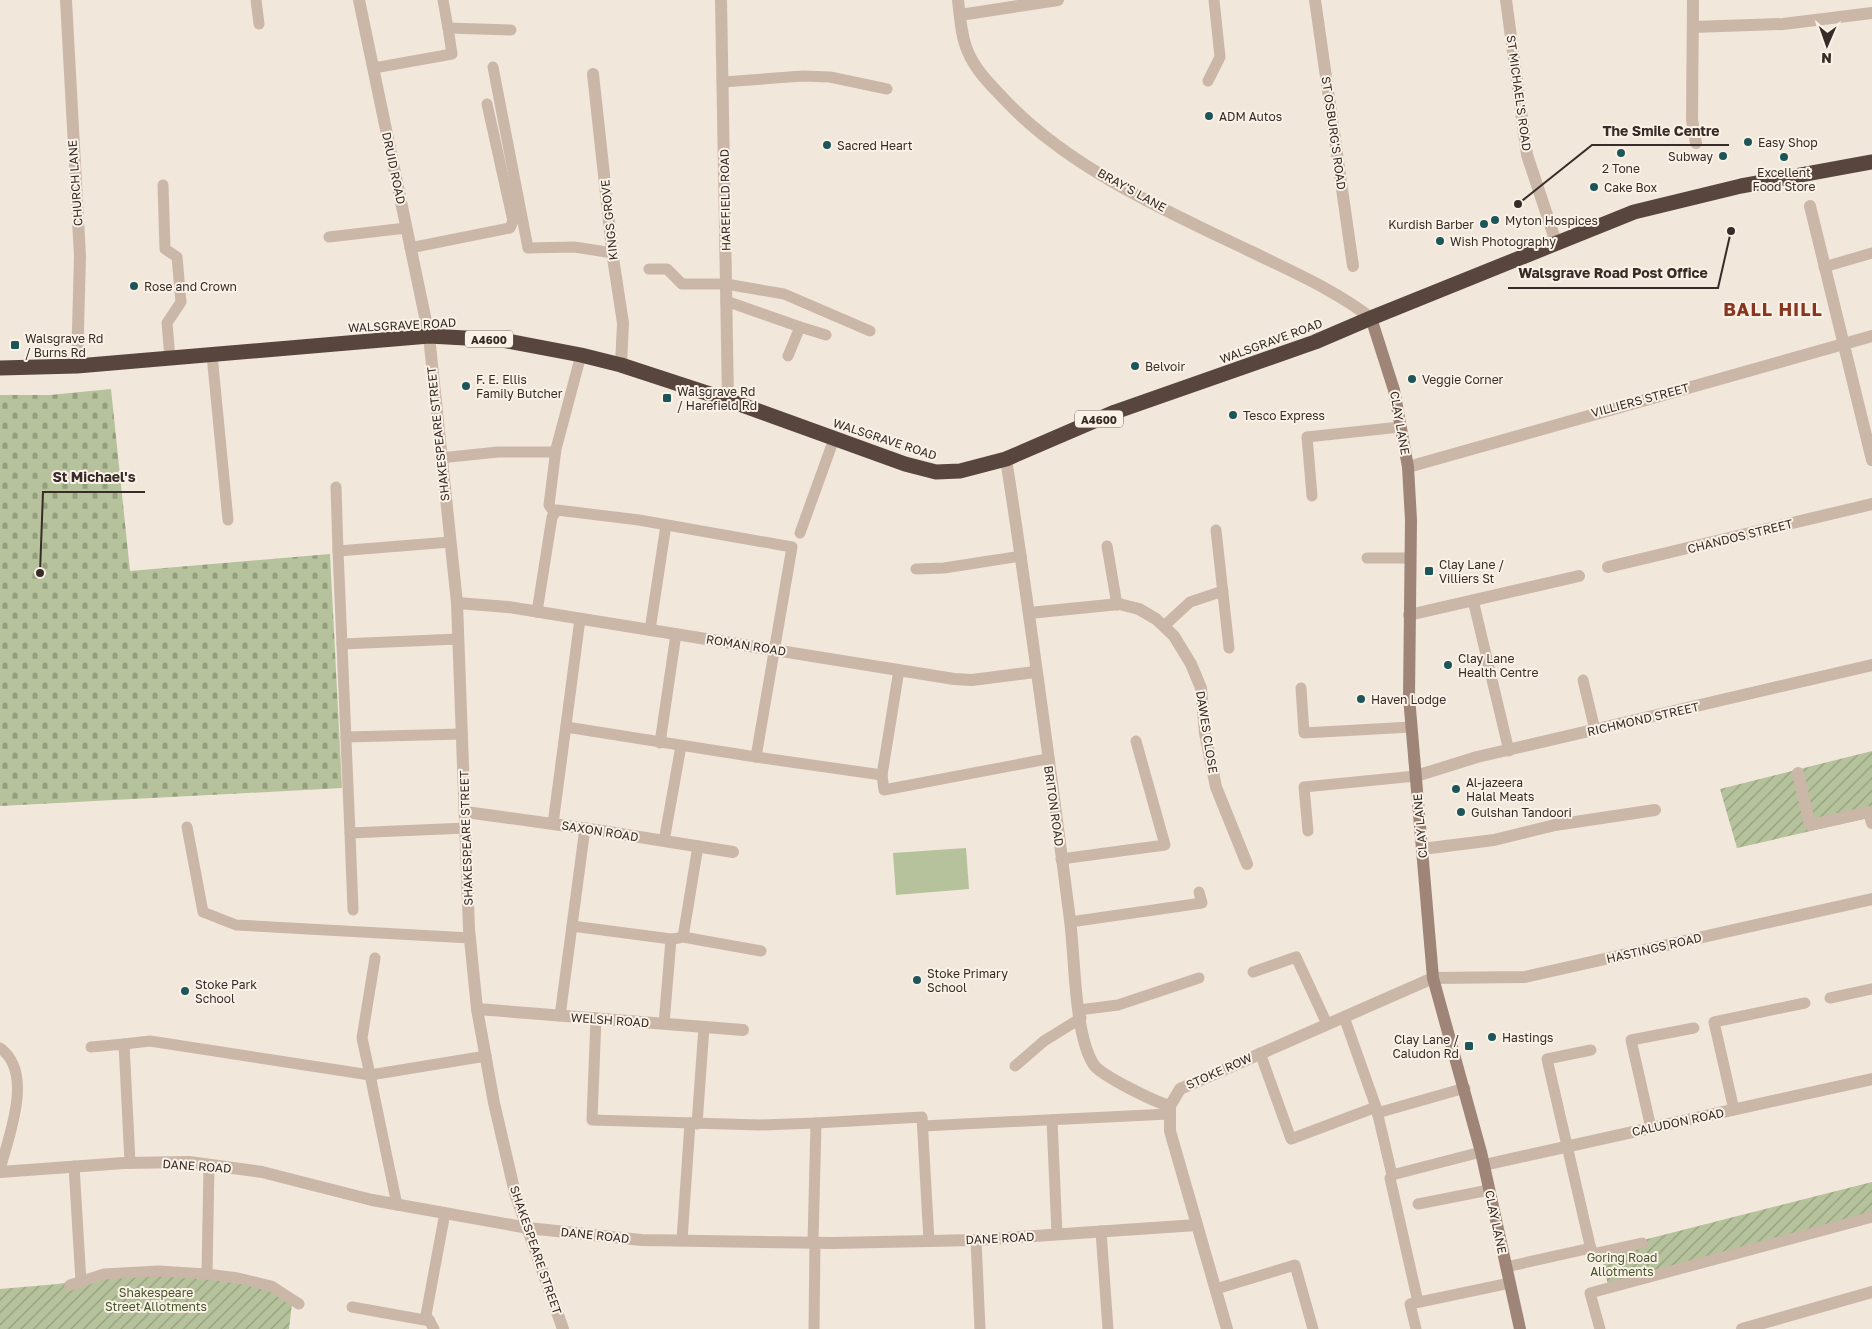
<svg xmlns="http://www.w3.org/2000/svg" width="1872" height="1329" font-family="'Golos Text',sans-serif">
<defs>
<pattern id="cemetery-stones" width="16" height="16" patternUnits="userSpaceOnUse" patternTransform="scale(1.25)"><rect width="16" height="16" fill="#b5c29b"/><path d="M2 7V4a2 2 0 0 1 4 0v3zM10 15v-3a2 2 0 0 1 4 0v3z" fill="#949e7e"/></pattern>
<pattern id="garden-furrows" width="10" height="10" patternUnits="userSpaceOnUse" patternTransform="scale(1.25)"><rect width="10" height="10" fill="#b5c29b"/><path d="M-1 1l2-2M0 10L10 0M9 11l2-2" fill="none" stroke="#949e7e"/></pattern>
</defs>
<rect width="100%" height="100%" fill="#f2e7db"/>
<polygon fill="url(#cemetery-stones)" points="111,389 130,571 330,554 342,788 0,806 0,395 50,395"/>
<g fill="url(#garden-furrows)">
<polygon points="1872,751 1872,817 1737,848 1720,789"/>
<polygon points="1872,1182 1872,1213 1608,1285 1600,1251"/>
<polygon points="153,1267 239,1274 293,1295 289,1329 0,1329 0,1289 58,1284"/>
</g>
<polygon fill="#b5c29b" points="966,848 969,889 896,895 893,853"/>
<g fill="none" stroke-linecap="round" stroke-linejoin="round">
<g stroke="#cbb7a7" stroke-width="11">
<polyline points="256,0 259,24"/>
<polyline points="443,0 448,28"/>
<polyline points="493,67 528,248 574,247 613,253"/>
<polyline points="374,68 452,54 448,28 511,30"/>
<polyline points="1208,81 1220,57 1214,0"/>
<polyline points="723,82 803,76 830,77 887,89"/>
<polyline points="163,185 165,249 177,257 181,302 167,323 170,358"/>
<polyline points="329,237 406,228"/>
<polyline points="410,248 510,228 513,221 487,104"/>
<polyline points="1824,267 1872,253"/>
<polyline points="649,269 667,269 682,284 726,284 784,294 870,331"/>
<polyline points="726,301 800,327 788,356"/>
<polyline points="800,327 826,335"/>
<polyline points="212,355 228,520"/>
<polyline points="440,458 498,452 555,452"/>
<polyline points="336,487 338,551 450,542"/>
<polyline points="1312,496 1307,437 1400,427"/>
<polyline points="554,512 549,505 556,449 581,355"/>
<polyline points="1216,530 1229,648"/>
<polyline points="800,533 834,439"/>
<polyline points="1107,546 1117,605"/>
<polyline points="338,551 350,833 466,828"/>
<polyline points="1367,558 1410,558"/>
<polyline points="916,569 944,568 1021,556"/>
<polyline points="1473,600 1509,751"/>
<polyline points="537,612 552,517 557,510 639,520 792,547 756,757 566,727"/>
<polyline points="1164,626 1190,602 1223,591"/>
<polyline points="650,630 666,525"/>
<polyline points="342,644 458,639"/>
<polyline points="1583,680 1595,730"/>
<polyline points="1301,688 1304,733 1411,727"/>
<polyline points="346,737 462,734"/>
<polyline points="660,743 676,634"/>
<polyline points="756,757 882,775 899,670"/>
<polyline points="882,775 884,790 1047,759"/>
<polyline points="553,824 580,619"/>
<polyline points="187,827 203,912 236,925 470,938"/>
<polyline points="1308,831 1304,787 1416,776"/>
<polyline points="350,833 353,910"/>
<polyline points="664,841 681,746"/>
<polyline points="698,846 683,937 761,951"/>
<polyline points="1061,859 1165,845 1136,741"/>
<polyline points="1070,922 1202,903 1199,892"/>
<polyline points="572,926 671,939"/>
<polyline points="375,958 362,1038 370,1075 486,1056"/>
<polyline points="1253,972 1296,957 1327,1024"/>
<polyline points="1830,998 1872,989"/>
<polyline points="1079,1010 1118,1005 1199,978"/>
<polyline points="560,1016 585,828"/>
<polyline points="1344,1017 1376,1107 1392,1175 1481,1152"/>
<polyline points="596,1018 592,1120 760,1125 816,1123"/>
<polyline points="664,1024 671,939 679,938"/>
<polyline points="124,1044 150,1041 370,1075 397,1205"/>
<polyline points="91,1047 124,1044 130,1162"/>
<path d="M0 1048C35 1073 8 1137 0 1170"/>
<polyline points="1591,1050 1547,1059 1592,1254 1642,1243"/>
<polyline points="1260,1053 1291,1139 1376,1107"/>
<polyline points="1015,1066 1044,1041 1081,1018"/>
<polyline points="1734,1110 1714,1022 1805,1003"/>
<polyline points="1377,1113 1465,1088"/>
<polyline points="1052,1120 1057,1234"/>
<polyline points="697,1124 704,1027"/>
<polyline points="923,1126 1169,1114"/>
<polyline points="1651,1128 1631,1040 1694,1028"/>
<polyline points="209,1165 207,1274 238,1278 271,1286 299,1304"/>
<polyline points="74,1166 81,1282"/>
<polyline points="1392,1175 1390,1178 1418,1302"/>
<polyline points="1418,1204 1489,1190"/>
<polyline points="1101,1231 1108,1329"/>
<polyline points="682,1240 690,1123"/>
<polyline points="976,1240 980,1329"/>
<polyline points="813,1242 816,1123 922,1117 929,1241"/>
<polyline points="1506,1267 1591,1248"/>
<polyline points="70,1285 104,1274 158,1271 207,1274"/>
<polyline points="1216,1289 1295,1265 1313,1329"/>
<polyline points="352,1307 430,1321"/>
<polyline points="434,1329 426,1315 445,1213"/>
<polyline points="814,1329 815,1242"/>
<polyline points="1416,1329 1410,1304 1510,1283"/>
<polyline points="1600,1329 1590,1293 1872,1217"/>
</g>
<g stroke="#cbb7a7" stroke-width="12">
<polyline points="66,0 80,256 77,366"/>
<polyline points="359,0 429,336 457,603 469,929 477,1009 494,1103 515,1193 563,1329"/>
<polyline points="721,0 728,400"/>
<path d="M958 0C960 16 961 37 968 52 976 71 991 85 1005 100 1069 168 1168 212 1252 252 1293 272 1335 290 1371 318"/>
<polyline points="1315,0 1353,266"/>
<polyline points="1506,0 1527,155 1556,242"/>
<polyline points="1693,0 1692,120 1696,143"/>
<polyline points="960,15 1058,0"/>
<polyline points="1693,27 1783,24 1872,13"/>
<polyline points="593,74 613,258 623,323 621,365"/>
<polyline points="1810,206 1872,460"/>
<path d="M1006 459C1030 612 1050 766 1070 920 1075 957 1074 1035 1094 1065 1102 1076 1155 1102 1170 1106"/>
<polyline points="1408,467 1872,336"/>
<polyline points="1608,567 1872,504"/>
<polyline points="457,603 508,607 954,679 972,680 1035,672"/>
<polyline points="1029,613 1119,604 1139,609 1156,619 1174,636 1191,664 1201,688 1205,733 1216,787 1247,864"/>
<polyline points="1409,615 1579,576"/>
<polyline points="1798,773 1810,825 1869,812 1872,823"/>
<polyline points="1416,776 1477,757 1872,665"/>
<polyline points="466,812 596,830 733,852"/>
<polyline points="1422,849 1494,840 1555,825 1655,810"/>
<polyline points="477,1009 743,1030"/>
<polyline points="1484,1165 1872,1079"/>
<polyline points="0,1172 124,1163 189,1162 262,1172 372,1200 528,1228 641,1240 833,1243 976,1240 1197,1225"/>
<polyline points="1227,1329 1170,1131 1170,1106 1180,1089 1433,978 1525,977 1872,899"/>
<polyline points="1742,1329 1872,1292"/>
</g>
<polyline stroke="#9e8578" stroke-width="12" points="1371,318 1394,390 1408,467 1411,520 1409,697 1433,978 1481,1152 1520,1329"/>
<polyline stroke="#58463e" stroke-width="15" points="0,368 77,366 429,336 502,340 581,355 621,365 728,400 905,464 936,472 960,471 1006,459 1115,412 1315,342 1371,318 1634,212 1741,186 1872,162"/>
</g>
<g fill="#1c5659" stroke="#faf1e7" stroke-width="2">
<circle cx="1209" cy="116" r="5"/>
<circle cx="1748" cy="142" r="5"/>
<circle cx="827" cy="145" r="5"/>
<circle cx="1621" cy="153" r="5"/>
<circle cx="1723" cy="156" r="5"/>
<circle cx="1784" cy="157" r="5"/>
<circle cx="1594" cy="187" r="5"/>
<circle cx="1495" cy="220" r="5"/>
<circle cx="1484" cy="224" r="5"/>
<circle cx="1440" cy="241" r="5"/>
<circle cx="134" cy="286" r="5"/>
<rect x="10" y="340" width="10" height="10" rx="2.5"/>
<circle cx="1135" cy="366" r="5"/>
<circle cx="1412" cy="379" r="5"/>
<circle cx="466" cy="386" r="5"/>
<rect x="662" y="393" width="10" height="10" rx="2.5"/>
<circle cx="1233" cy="415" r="5"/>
<rect x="1424" y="566" width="10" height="10" rx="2.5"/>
<circle cx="1448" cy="665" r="5"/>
<circle cx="1361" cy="699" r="5"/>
<circle cx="1456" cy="789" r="5"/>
<circle cx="1461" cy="812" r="5"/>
<circle cx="917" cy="980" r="5"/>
<circle cx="185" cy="991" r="5"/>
<circle cx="1492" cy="1037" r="5"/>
<rect x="1464" y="1041" width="10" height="10" rx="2.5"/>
</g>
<g text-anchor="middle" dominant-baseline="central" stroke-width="4" stroke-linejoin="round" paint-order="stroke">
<g fill="#faf1e7" stroke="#726761" stroke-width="1">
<rect x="465" y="330.5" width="48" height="17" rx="4"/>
<rect x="1075" y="410.5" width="48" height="17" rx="4"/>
</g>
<g font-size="11" font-weight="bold" fill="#372c27">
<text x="489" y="339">A4600</text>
<text x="1099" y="419">A4600</text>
</g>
<g font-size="12" fill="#372c27" stroke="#faf1e7">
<text transform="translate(1519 93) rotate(82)">ST MICHAEL'S ROAD</text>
<text transform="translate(1334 133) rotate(82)">ST OSBURG'S ROAD</text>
<text transform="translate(394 168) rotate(78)">DRUID ROAD</text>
<text transform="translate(75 183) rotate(-94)">CHURCH LANE</text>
<text transform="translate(1132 190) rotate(29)">BRAY'S LANE</text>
<text transform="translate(725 200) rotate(-91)">HAREFIELD ROAD</text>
<text transform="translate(609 220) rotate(-96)">KINGS GROVE</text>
<text transform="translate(402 325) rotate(-3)">WALSGRAVE ROAD</text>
<text transform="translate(1271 341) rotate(-20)">WALSGRAVE ROAD</text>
<text transform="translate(1640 400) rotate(-15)">VILLIERS STREET</text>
<text transform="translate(1400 423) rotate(80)">CLAY LANE</text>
<text transform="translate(438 434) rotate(-96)">SHAKESPEARE STREET</text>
<text transform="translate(885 439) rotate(18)">WALSGRAVE ROAD</text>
<text transform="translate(1740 536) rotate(-14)">CHANDOS STREET</text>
<text transform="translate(746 645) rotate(9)">ROMAN ROAD</text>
<text transform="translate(1643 719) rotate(-13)">RICHMOND STREET</text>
<text transform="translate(1207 732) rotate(81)">DAWES CLOSE</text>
<text transform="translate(1054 806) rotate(82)">BRITON ROAD</text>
<text transform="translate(1420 826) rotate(-95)">CLAY LANE</text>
<text transform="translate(600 831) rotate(9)">SAXON ROAD</text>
<text transform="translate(466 838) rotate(-92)">SHAKESPEARE STREET</text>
<text transform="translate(1654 948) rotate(-13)">HASTINGS ROAD</text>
<text transform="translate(610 1020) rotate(4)">WELSH ROAD</text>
<text transform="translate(1219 1071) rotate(-24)">STOKE ROW</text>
<text transform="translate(1678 1122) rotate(-12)">CALUDON ROAD</text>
<text transform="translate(197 1166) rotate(4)">DANE ROAD</text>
<text transform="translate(1496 1222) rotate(78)">CLAY LANE</text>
<text transform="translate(595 1235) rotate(6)">DANE ROAD</text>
<text transform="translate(1000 1238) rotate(-3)">DANE ROAD</text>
<text transform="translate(536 1250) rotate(71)">SHAKESPEARE STREET</text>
</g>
<g font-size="12" fill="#372c27" stroke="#faf1e7" text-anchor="start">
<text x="1219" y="116">ADM Autos</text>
<text x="1758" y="142">Easy Shop</text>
<text x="837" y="145">Sacred Heart</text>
<text x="1713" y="156" text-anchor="end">Subway</text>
<text x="1621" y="168" text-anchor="middle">2 Tone</text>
<text x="1784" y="172" text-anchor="middle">Excellent<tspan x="1784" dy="14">Food Store</tspan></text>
<text x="1604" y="187">Cake Box</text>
<text x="1505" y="220">Myton Hospices</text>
<text x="1474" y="224" text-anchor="end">Kurdish Barber</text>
<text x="1450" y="241">Wish Photography</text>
<text x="144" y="286">Rose and Crown</text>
<text x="25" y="338">Walsgrave Rd<tspan x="25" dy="14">/ Burns Rd</tspan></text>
<text x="1145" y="366">Belvoir</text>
<text x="476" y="379">F. E. Ellis<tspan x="476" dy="14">Family Butcher</tspan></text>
<text x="1422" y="379">Veggie Corner</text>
<text x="677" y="391">Walsgrave Rd<tspan x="677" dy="14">/ Harefield Rd</tspan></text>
<text x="1243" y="415">Tesco Express</text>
<text x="1439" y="564">Clay Lane /<tspan x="1439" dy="14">Villiers St</tspan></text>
<text x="1458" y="658">Clay Lane<tspan x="1458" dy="14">Health Centre</tspan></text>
<text x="1371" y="699">Haven Lodge</text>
<text x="1466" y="782">Al-jazeera<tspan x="1466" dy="14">Halal Meats</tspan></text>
<text x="1471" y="812">Gulshan Tandoori</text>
<text x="927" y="973">Stoke Primary<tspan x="927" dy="14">School</tspan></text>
<text x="195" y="984">Stoke Park<tspan x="195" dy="14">School</tspan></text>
<text x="1502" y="1037">Hastings</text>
<text x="1459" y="1039" text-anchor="end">Clay Lane /<tspan x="1459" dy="14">Caludon Rd</tspan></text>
</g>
<g font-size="12" fill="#46562b" stroke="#faf1e7">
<text x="1622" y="1257">Goring Road<tspan x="1622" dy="14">Allotments</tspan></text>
<text x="156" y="1292">Shakespeare<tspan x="156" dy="14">Street Allotments</tspan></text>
</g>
<g font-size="18" font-weight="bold" letter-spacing="1" fill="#88361f" stroke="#faf1e7">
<text x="1773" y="309">BALL HILL</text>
</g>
</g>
<path fill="none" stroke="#372c27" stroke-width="2" d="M1518 204L1592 145H1729M1731 231L1718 288H1508M40 573L43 492H145"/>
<g fill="#372c27" stroke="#faf1e7" stroke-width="2">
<circle cx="1518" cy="204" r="5"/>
<circle cx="1731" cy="231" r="5"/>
<circle cx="40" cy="573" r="5"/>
</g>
<g font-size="14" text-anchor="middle" font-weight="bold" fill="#372c27" stroke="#faf1e7" stroke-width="4" stroke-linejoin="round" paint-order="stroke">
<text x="1661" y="136">The Smile Centre</text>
<text x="1613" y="278">Walsgrave Road Post Office</text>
<text x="94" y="482">St Michael's</text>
</g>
<g transform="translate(1827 45) rotate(182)" stroke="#faf1e7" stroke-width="4" paint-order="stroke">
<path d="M0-4L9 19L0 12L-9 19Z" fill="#372c27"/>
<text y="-8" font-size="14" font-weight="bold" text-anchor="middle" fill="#372c27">N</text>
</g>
</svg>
